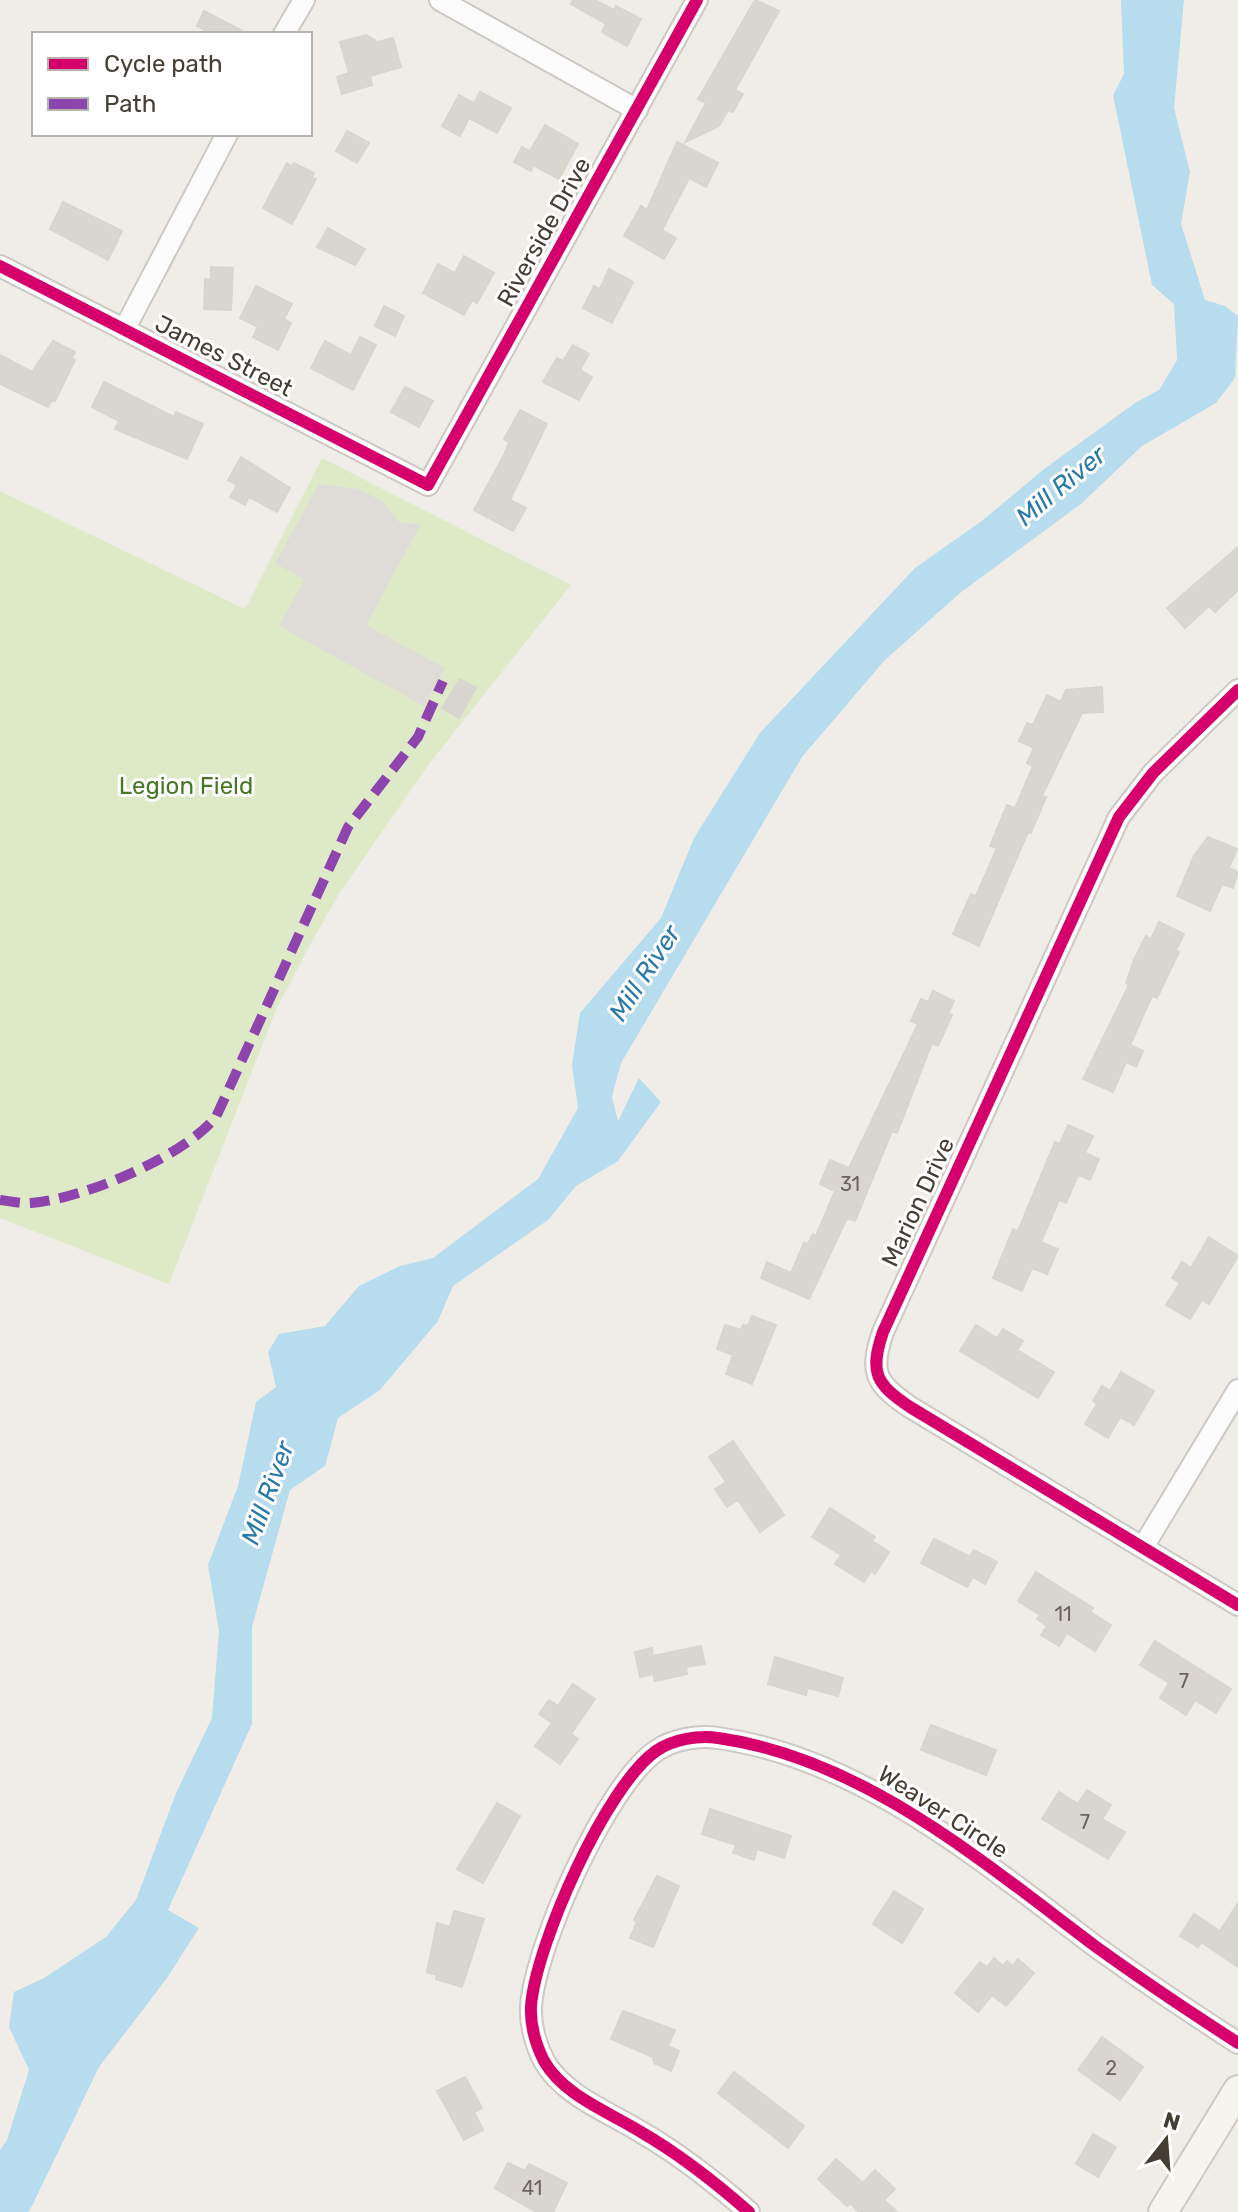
<svg xmlns="http://www.w3.org/2000/svg" width="1238" height="2212" font-family="Rubik,sans-serif">
<rect width="100%" height="100%" fill="#f0ede8"/>
<polygon fill="#deeac7" points="322,458 571,585 429,764 339,894 310,945 276,1010 169,1284 0,1218 0,491 245,609"/>
<polygon fill="#dfdcd8" points="319,484 359,489 384,502 400,523 421,524 366,625 445,668 424,706 279,626 304,580 275,563"/>
<polygon fill="#b7dcee" points="1121,0 1184,0 1174,108 1190,172 1181,224 1205,300 1225,306 1238,316 1235,378 1216,403 1142,446 1082,503 960,593 884,661 802,757 621,1063 612,1097 618,1121 639,1078 661,1102 618,1161 576,1186 548,1220 453,1286 438,1321 380,1390 338,1418 325,1466 290,1490 252,1627 252,1724 168,1910 199,1928 167,1978 99,2067 32,2206 28,2212 0,2212 0,2150 7,2140 29,2070 9,2027 14,1992 44,1978 106,1937 136,1900 176,1793 212,1718 219,1631 208,1565 238,1486 256,1402 276,1387 268,1352 279,1334 325,1326 359,1286 400,1266 433,1258 538,1179 578,1108 572,1065 580,1013 661,918 694,838 760,733 915,568 983,520 1044,469 1135,403 1159,390 1177,360 1174,304 1152,285 1113,95 1124,74"/>
<g fill="#d9d6d0" stroke="#d8d4ce" stroke-width="2">
<polygon points="573,0 595,0 614,10 616,6 641,19 627,46 602,32 606,24 571,4"/>
<polygon points="755,0 779,11 735,90 743,94 733,112 728,110 719,126 685,142 706,103 698,99"/>
<polygon points="204,11 248,34 212,34 197,26"/>
<polygon points="366,35 378,42 393,38 401,67 370,76 372,85 342,94 337,77 349,73 340,42"/>
<polygon points="480,92 511,108 497,133 469,118 460,136 442,126 459,95 474,103"/>
<polygon points="545,125 578,144 559,179 533,165 531,171 514,162 522,147 530,151"/>
<polygon points="347,131 369,143 357,163 336,151"/>
<polygon points="677,142 718,163 706,187 689,178 662,230 676,238 664,259 624,236 641,206 647,210"/>
<polygon points="287,163 292,166 294,163 314,173 312,178 316,179 292,224 263,208"/>
<polygon points="63,202 122,231 108,260 50,229"/>
<polygon points="328,228 365,249 355,265 317,247"/>
<polygon points="464,256 494,273 477,303 472,300 464,315 423,293 438,264 455,273"/>
<polygon points="211,267 233,268 231,310 204,309 205,279 211,280"/>
<polygon points="609,269 633,282 612,323 583,308 594,286 600,289"/>
<polygon points="256,286 292,304 284,319 291,323 278,350 253,337 258,327 240,318"/>
<polygon points="384,306 404,316 395,336 375,326"/>
<polygon points="360,337 376,345 353,390 311,368 325,341 351,355"/>
<polygon points="53,341 75,352 72,358 75,360 55,401 52,400 48,407 0,384 0,355 32,372"/>
<polygon points="573,345 589,354 580,370 592,377 579,400 543,382 557,358 563,361"/>
<polygon points="104,382 174,417 176,412 203,424 187,459 115,429 119,421 92,407"/>
<polygon points="405,387 433,401 419,427 391,412"/>
<polygon points="520,410 547,424 510,500 526,508 513,531 474,510 504,455 509,442 504,439"/>
<polygon points="241,457 290,488 277,512 249,497 245,505 230,497 237,485 228,480"/>
<polygon points="1238,547 1238,590 1215,612 1209,606 1185,628 1167,608"/>
<polygon points="460,679 476,688 459,718 442,708"/>
<polygon points="1102,687 1103,712 1082,713 1042,796 1046,797 1031,833 1028,832 979,946 953,934 971,894 976,896 997,848 990,846 1007,805 1015,808 1033,766 1027,763 1034,748 1019,741 1027,723 1033,725 1047,695 1061,702 1066,690"/>
<polygon points="1208,837 1237,849 1229,868 1238,872 1233,888 1222,884 1210,911 1177,896 1194,856"/>
<polygon points="1159,922 1184,934 1176,950 1179,952 1157,998 1152,996 1130,1045 1143,1051 1136,1067 1126,1062 1113,1092 1083,1079 1129,985 1126,983 1134,960 1146,936 1151,939"/>
<polygon points="933,991 954,1001 948,1014 952,1015 938,1046 932,1043 897,1133 892,1131 855,1221 847,1218 809,1299 761,1278 767,1262 791,1273 804,1243 808,1244 813,1234 816,1236 835,1191 820,1184 830,1160 849,1168 918,1024 911,1021 921,999 928,1002"/>
<polygon points="1068,1125 1093,1136 1085,1153 1099,1159 1090,1180 1078,1175 1066,1203 1059,1200 1041,1242 1058,1249 1047,1274 1032,1268 1022,1291 993,1278 1013,1229 1018,1231 1055,1142 1060,1144"/>
<polygon points="1209,1237 1238,1256 1209,1304 1202,1300 1190,1319 1166,1305 1180,1283 1172,1278 1182,1262 1191,1268"/>
<polygon points="752,1316 776,1325 752,1384 726,1374 733,1355 717,1349 725,1325 741,1330 743,1325 748,1326"/>
<polygon points="976,1325 997,1338 1003,1329 1023,1341 1017,1350 1054,1372 1038,1398 960,1351"/>
<polygon points="1121,1372 1154,1391 1134,1425 1120,1417 1108,1438 1085,1424 1097,1404 1093,1401 1102,1386 1110,1391"/>
<polygon points="733,1441 784,1515 760,1532 738,1500 727,1507 715,1489 726,1482 709,1457"/>
<polygon points="830,1508 875,1537 872,1541 889,1552 875,1574 871,1571 864,1582 835,1564 841,1555 812,1537"/>
<polygon points="934,1539 970,1557 974,1550 997,1562 985,1584 973,1577 967,1587 921,1563"/>
<polygon points="1036,1572 1093,1608 1090,1612 1111,1625 1095,1651 1067,1633 1059,1646 1041,1635 1047,1626 1037,1619 1040,1615 1018,1601"/>
<polygon points="1155,1641 1231,1689 1216,1713 1195,1700 1186,1715 1160,1698 1169,1683 1140,1665"/>
<polygon points="701,1646 705,1664 686,1667 687,1674 655,1681 653,1674 640,1677 635,1652 652,1648 653,1656"/>
<polygon points="775,1657 843,1678 838,1696 808,1688 806,1695 768,1684"/>
<polygon points="573,1684 595,1699 571,1734 578,1739 560,1764 535,1746 552,1723 539,1714 549,1700 558,1706"/>
<polygon points="931,1725 996,1750 986,1775 921,1750"/>
<polygon points="1087,1790 1111,1805 1102,1819 1125,1832 1108,1859 1042,1819 1059,1792 1078,1804"/>
<polygon points="497,1803 520,1816 483,1883 457,1869"/>
<polygon points="710,1809 791,1836 784,1858 757,1849 754,1860 733,1853 736,1845 702,1834"/>
<polygon points="657,1876 679,1886 653,1947 630,1938 637,1922 634,1920"/>
<polygon points="894,1891 923,1909 902,1943 873,1924"/>
<polygon points="1238,1903 1238,1967 1201,1942 1198,1947 1180,1936 1194,1914 1220,1931"/>
<polygon points="454,1911 484,1919 462,1987 436,1979 437,1975 427,1972 437,1923 450,1927"/>
<polygon points="994,1958 1003,1966 1007,1961 1013,1966 1018,1959 1034,1973 1006,2006 992,1995 978,2012 955,1993 980,1962 987,1967"/>
<polygon points="623,2011 675,2030 668,2046 679,2051 671,2071 654,2063 653,2057 611,2039"/>
<polygon points="1102,2037 1143,2067 1120,2100 1078,2070"/>
<polygon points="734,2072 804,2126 788,2148 718,2093"/>
<polygon points="465,2077 482,2108 474,2112 483,2130 464,2140 437,2091"/>
<polygon points="1093,2134 1116,2147 1098,2177 1076,2164"/>
<polygon points="836,2159 863,2183 875,2170 895,2189 884,2200 897,2212 859,2212 850,2203 847,2206 818,2179"/>
<polygon points="508,2163 525,2171 529,2164 567,2183 553,2212 536,2212 495,2188"/>
</g>
<g fill="none" stroke-linecap="round" stroke-linejoin="round">
<defs>
<g id="minor">
<polyline points="440,0 637,110"/>
<polyline points="284,34 304,0"/>
<polyline points="0,266 428,485 697,0"/>
<polyline points="124,330 227,134"/>
<path d="M1238 690 1153 773 1119 817 883 1332C869 1373 876 1384 910 1407L1238 1605"/>
<polyline points="1143,1547 1238,1390"/>
<path d="M749 2212C716 2183 679 2154 641 2132 609 2112 564 2096 544 2061 535 2043 530 2026 531 2006 536 1944 606 1786 656 1751 673 1739 699 1735 718 1738 862 1758 983 1862 1095 1946 1142 1980 1190 2012 1238 2043"/>
</g>
<polyline id="secondary" points="1163,2212 1238,2090"/>
</defs>
<use href="#minor" stroke="#ccc9c4" stroke-width="24"/>
<use href="#secondary" stroke="#cfcabf" stroke-width="32"/>
<use href="#minor" stroke="#fdfcfc" stroke-width="20"/>
<use href="#secondary" stroke="#f6f4ee" stroke-width="28"/>
<path stroke="#8e44ad" stroke-width="10" stroke-dasharray="20 10" stroke-linecap="butt" d="M0 1200C10 1201 21 1204 31 1203 83 1199 183 1157 216 1117L348 827 418 737 443 681"/>
<defs>
<g id="cycleway">
<polyline points="0,266 428,485 697,0"/>
<path d="M1238 690 1153 773 1119 817 883 1332C869 1373 876 1384 910 1407L1238 1605"/>
<path d="M749 2212C716 2183 679 2154 641 2132 609 2112 564 2096 544 2061 535 2043 530 2026 531 2006 536 1944 606 1786 656 1751 673 1739 699 1735 718 1738 862 1758 983 1862 1095 1946 1142 1980 1190 2012 1238 2043"/>
</g>
</defs>
<use href="#cycleway" stroke="#fff" stroke-width="17"/>
<use href="#cycleway" stroke="#d6006c" stroke-width="12"/>
</g>
<g text-anchor="middle" dominant-baseline="central" stroke-width="6" stroke-linejoin="round" paint-order="stroke">
<g font-size="20" fill="#6b655c">
<text x="850" y="1184">31</text>
<text x="1063" y="1614">11</text>
<text x="1184" y="1681">7</text>
<text x="1085" y="1822">7</text>
<text x="1111" y="2068">2</text>
<text x="532" y="2188">41</text>
</g>
<g font-size="24" fill="#453e34" stroke="#fff">
<text transform="translate(544 232) rotate(-61)">Riverside Drive</text>
<text transform="translate(224 356) rotate(27)">James Street</text>
<text transform="translate(918 1202) rotate(-65)">Marion Drive</text>
<text transform="translate(943 1812) rotate(33)">Weaver Circle</text>
</g>
<g font-size="24" fill="#497727" stroke="#fff">
<text x="186" y="786">Legion Field</text>
</g>
<g font-size="26" font-style="italic" fill="#2b7aaa" stroke="#fff">
<text transform="translate(1061 486) rotate(-40)">Mill River</text>
<text transform="translate(645 973) rotate(-57)">Mill River</text>
<text transform="translate(268 1493) rotate(-70)">Mill River</text>
</g>
</g>
<rect x="32" y="32" width="280" height="104" fill="#ffffff" stroke="#b5b2ae" stroke-width="2"/>
<rect x="48" y="58" width="40" height="12" fill="#d6006c" stroke="#b5b2ae" stroke-width="2"/>
<text x="104" y="72" font-size="24" fill="#453e34">Cycle path</text>
<rect x="48" y="98" width="40" height="12" fill="#8e44ad" stroke="#b5b2ae" stroke-width="2"/>
<text x="104" y="112" font-size="24" fill="#453e34">Path</text>
<g transform="translate(1166 2140) rotate(17)" stroke="#ffffff" stroke-width="6" paint-order="stroke">
<path d="M0-6L14 30L0 20L-14 30Z" fill="#453e34"/>
<text y="-12" font-size="22" font-weight="bold" text-anchor="middle" fill="#453e34">N</text>
</g>
</svg>
